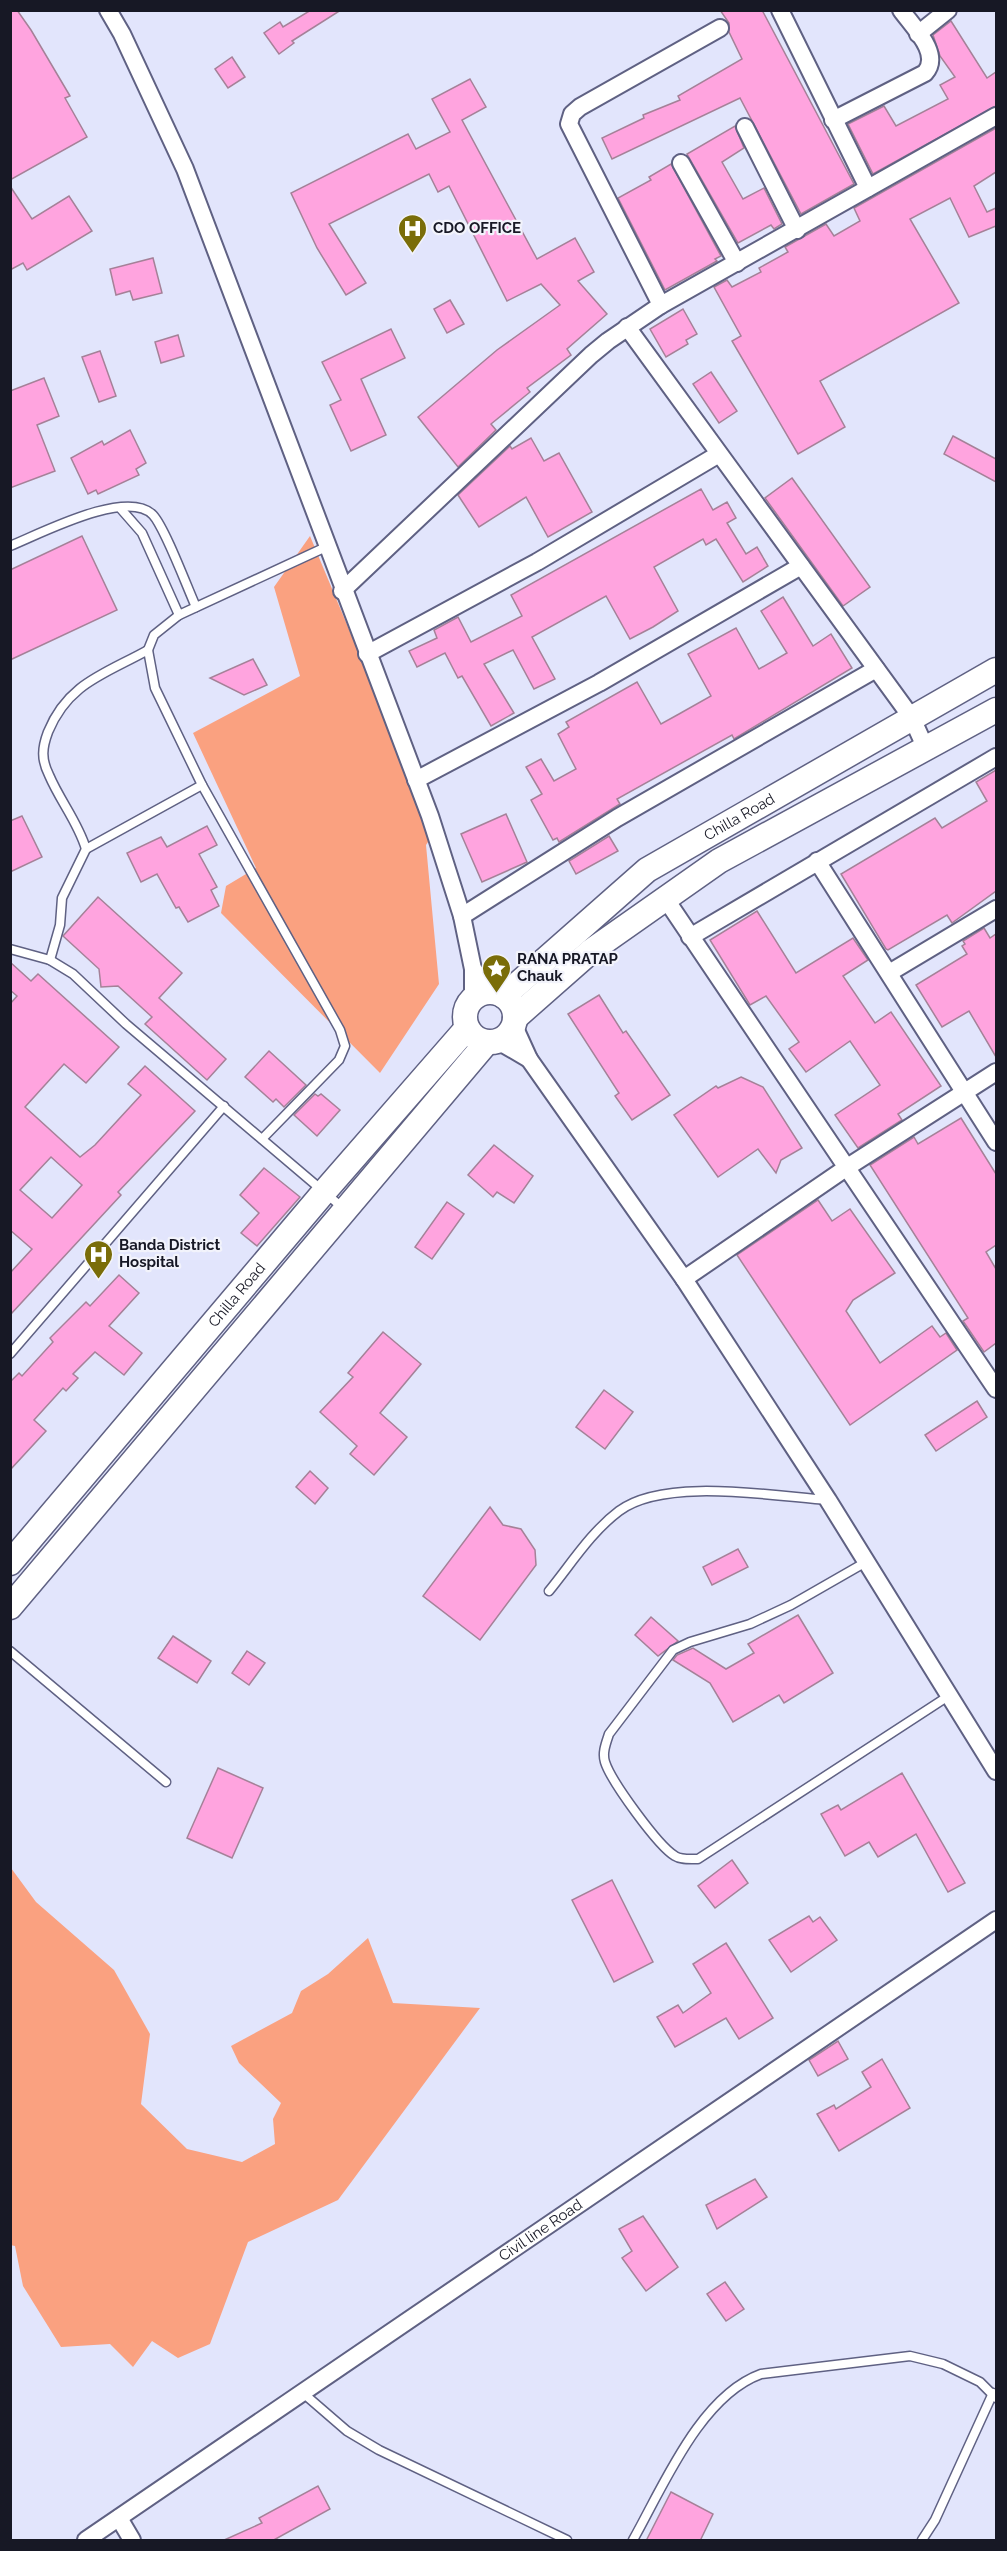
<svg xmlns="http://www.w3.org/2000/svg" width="1007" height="2551" font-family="Raleway,sans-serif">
<rect width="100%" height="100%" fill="#e2e5fc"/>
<g fill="#faa180">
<polygon points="310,536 434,833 426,845 439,984 380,1073 221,913 226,886 256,868 193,733 300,676 274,587"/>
<polygon points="11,1868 36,1902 114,1970 150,2034 141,2104 187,2149 242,2162 275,2144 273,2119 281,2103 239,2063 231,2046 292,2013 301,1991 328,1974 368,1938 393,2003 480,2008 338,2200 248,2242 210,2344 178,2358 152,2341 133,2367 110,2344 61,2347 23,2286 15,2246 10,2245"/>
</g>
<g fill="#ffa4df" stroke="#a58198" stroke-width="1.5" fill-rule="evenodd">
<polygon points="10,10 17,10 31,30 70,96 65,98 87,137 10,180"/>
<polygon points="311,10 341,10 292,41 294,43 279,54 264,33 280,22 283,27"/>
<polygon points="720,10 762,10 854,184 801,214 740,98 612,159 602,138 644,118 643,115 680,100 678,96 742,59 729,32 729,23"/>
<polygon points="951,21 987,78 996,72 996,106 873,174 848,124 884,106 896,126 948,99 940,85 955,77 940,56 933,35"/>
<polygon points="232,57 245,77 228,88 215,69"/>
<polygon points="470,79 486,107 462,120 537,259 575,238 594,272 578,281 607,314 567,349 571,355 527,388 530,392 491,424 496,430 458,467 418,417 497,350 560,305 541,284 507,301 449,186 438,192 429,174 329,224 366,283 346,295 317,248 291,193 408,134 416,149 450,132 432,99"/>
<polygon points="735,126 744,148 722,162 743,199 764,188 782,224 774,229 771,225 738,243 687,154"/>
<polygon points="996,128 996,172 974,186 987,212 996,208 996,226 969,237 950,198 910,219 959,303 820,381 845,427 798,454 732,341 741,336 714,287 727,280 732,287 761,272 759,268 788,252 785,247 826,224 834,236 860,221 854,208"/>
<polygon points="671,164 721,256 715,259 717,261 665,290 618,198 651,180 649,177"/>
<polygon points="10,186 32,219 69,196 92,231 27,270 23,263 10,270"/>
<polygon points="153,258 162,293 133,300 130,291 116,295 110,269"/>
<polygon points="450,300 464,324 447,333 434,309"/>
<polygon points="683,309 697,334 686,340 688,344 666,357 650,329"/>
<polygon points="391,329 405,358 361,379 386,435 351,451 330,405 341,400 322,362"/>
<polygon points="178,335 184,356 161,363 155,342"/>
<polygon points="100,351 116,396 99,402 82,357"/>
<polygon points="711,372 737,411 719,423 693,384"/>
<polygon points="44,378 59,416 37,425 55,471 10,488 10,391"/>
<polygon points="130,430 146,463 136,469 139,475 98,494 96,490 88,494 71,458 102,441 104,445"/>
<polygon points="953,436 996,459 996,482 944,454"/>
<polygon points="531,438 544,461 559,453 592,512 548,537 526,497 479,527 458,495 510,446 512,449"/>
<polygon points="792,478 870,587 843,606 765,498"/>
<polygon points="701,489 713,510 727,502 736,518 727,523 746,554 757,547 768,566 743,582 716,539 706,545 703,539 654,567 678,611 653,627 630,639 606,596 532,637 555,679 534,689 513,650 484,664 514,713 491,726 462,676 458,678 445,653 417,667 409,651 437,638 434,630 458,617 471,642 522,616 511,595"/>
<polygon points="82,536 117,610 10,660 10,570"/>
<polygon points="783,597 813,646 831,634 852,668 734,739 732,735 617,799 620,804 559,842 557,838 553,840 531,800 542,794 526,767 541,759 554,781 576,769 558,734 569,727 566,722 637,682 661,724 679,714 711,696 688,654 736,628 759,669 787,653 761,611"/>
<polygon points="253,659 267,685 244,695 210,678"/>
<polygon points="996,770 996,891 952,923 947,915 888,950 886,949 841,874 935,818 942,828 987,801 976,782"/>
<polygon points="506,814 527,862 482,882 461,834"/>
<polygon points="22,816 42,857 10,872 10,821"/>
<polygon points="207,826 217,845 199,854 217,887 211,890 219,906 188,922 179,907 176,908 157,874 141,882 127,853 161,837 167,847"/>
<polygon points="609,836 618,851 576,874 569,861"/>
<polygon points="98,897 182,973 159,998 226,1059 207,1080 145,1024 152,1017 118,986 101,987 99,969 63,936"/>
<polygon points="757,911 796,973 853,938 868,960 843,976 875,1023 891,1012 941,1086 898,1114 902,1120 858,1148 835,1115 880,1085 850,1041 806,1072 789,1049 799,1042 766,996 750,1005 710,940"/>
<polygon points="984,928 990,938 996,934 996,1057 969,1011 942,1027 916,985 967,954 962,946 965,944 963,941"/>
<path d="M10 962 31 981 38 974 119 1047 86 1083 64 1064 25 1107 80 1157 95 1145 141 1095 128 1084 145 1066 195 1111 118 1192 121 1195 10 1315V1273L32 1249 10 1230V1004L17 996 10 990ZM51 1157 82 1185 52 1218 20 1190Z"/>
<polygon points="599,995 623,1033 626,1031 670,1095 632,1120 615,1096 619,1093 568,1014"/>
<polygon points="269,1051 306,1085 284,1107 276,1099 273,1102 245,1077"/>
<polygon points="741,1077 763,1087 802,1148 781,1160 776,1173 758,1149 718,1177 674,1115 716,1086 718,1088"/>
<polygon points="315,1094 318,1096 321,1094 340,1110 317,1136 294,1115"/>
<polygon points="961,1118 996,1174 996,1245 986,1252 996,1269 996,1343 984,1352 963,1321 968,1318 870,1165 914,1137 918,1144"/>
<polygon points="494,1145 533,1176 514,1203 497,1192 493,1197 468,1175"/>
<polygon points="264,1168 300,1197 257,1246 241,1233 259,1213 240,1195"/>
<polygon points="818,1200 832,1221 850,1209 895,1273 853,1300 846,1311 880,1363 932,1326 940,1337 946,1333 957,1350 850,1425 737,1255"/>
<polygon points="447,1202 464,1214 432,1259 415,1247"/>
<polygon points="119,1275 139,1293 109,1326 142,1353 124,1375 95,1352 73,1374 78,1378 66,1391 63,1388 34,1420 46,1431 10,1470 10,1382 19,1373 22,1376 53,1342 50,1338 86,1302 90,1306"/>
<polygon points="383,1332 421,1364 380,1413 407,1437 374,1475 350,1454 357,1446 320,1412 353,1377 348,1373"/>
<polygon points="604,1390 633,1412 605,1449 576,1427"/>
<polygon points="977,1401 987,1417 936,1451 925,1435"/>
<polygon points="310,1471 328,1488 315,1504 296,1487"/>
<polygon points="490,1507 503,1525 521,1529 535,1550 536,1565 480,1640 423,1596"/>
<polygon points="738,1549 748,1567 712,1585 703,1567"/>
<polygon points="798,1615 833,1673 784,1703 779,1695 733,1722 710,1683 673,1660 677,1655 693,1648 726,1669 754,1653 748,1644"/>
<polygon points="651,1617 678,1641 658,1656 635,1635"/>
<polygon points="173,1636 211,1661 197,1683 158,1658"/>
<polygon points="247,1651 265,1663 249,1685 232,1673"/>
<polygon points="218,1768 263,1788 232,1858 187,1838"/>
<polygon points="902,1773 965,1883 948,1892 916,1834 878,1857 869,1842 845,1856 821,1814 838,1805 841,1810"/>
<polygon points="732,1860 748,1883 715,1908 698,1886"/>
<polygon points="612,1880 653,1962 614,1982 572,1900"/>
<polygon points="809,1916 813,1922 820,1917 837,1940 791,1972 769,1940"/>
<polygon points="726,1943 773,2018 739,2039 726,2018 675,2047 657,2017 678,2005 683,2013 711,1993 693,1964"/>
<polygon points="838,2041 848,2059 818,2076 809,2060"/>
<polygon points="882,2059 910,2108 839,2151 817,2114 834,2105 836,2109 871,2087 862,2072"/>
<polygon points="755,2179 767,2197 717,2229 706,2205"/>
<polygon points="643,2216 678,2267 646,2291 622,2258 632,2251 619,2229"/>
<polygon points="725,2282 744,2309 726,2321 707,2294"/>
<polygon points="318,2486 330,2509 272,2541 222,2541 262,2523 259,2518"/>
<polygon points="671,2492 713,2514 700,2541 646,2541"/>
</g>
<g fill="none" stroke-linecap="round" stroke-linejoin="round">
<defs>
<g id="service">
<polyline points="121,509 142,533 179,615"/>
<path d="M10 546C40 534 127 488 153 515 165 528 187 587 196 607"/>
<polyline points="86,849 202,785"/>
<polyline points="10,949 50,960 73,974 126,1024 343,1208"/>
<path d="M50 960 60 925 62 898 86 849C78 822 60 801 49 775 41 759 42 748 48 732 68 683 105 674 148 650"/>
<polyline points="262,1139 339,1060 345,1046 340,1030 202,785 155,688 148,650 154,635 179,615 326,547"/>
<polyline points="10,1354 224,1106"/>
<path d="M866 1562 791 1605 750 1624 690 1642 673 1650 609 1734C606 1743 602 1753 605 1762 611 1781 658 1846 675 1856 681 1860 690 1859 698 1859L950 1695"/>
<path d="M549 1591C571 1564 591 1532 619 1511 664 1477 773 1496 828 1500"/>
<polyline points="10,1651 166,1782"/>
<polyline points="303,2393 347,2431 379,2450 567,2540"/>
<path d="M633 2540C663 2487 700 2396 761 2374L910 2356 943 2364 980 2382 996 2398"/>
<polyline points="922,2540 935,2520 993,2393"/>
</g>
<g id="minor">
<polyline points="108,10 122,34 185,169 430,816 462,916 473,969"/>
<polyline points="780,10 868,188"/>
<polyline points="918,34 948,10"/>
<path d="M833 120 925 73C942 54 913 27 901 10"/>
<polyline points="745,127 797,230"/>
<polyline points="681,163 737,263"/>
<polyline points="661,305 569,124 572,114 580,107 720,28"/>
<polyline points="627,327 912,718 926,749"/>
<polyline points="342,591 591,355 608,341 661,305 996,116"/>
<polyline points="367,654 537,562 719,454"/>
<polyline points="416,780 599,683 801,566"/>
<polyline points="817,861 996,1142"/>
<polyline points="665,898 996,1389"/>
<polyline points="462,916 617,818 876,669"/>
<polyline points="690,937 996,757"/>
<polyline points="889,973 996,909"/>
<polyline points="473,998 473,969 492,992"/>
<polyline points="498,1041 529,1059 514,1026"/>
<polyline points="529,1059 684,1279 828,1500 996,1771"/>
<polyline points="684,1279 846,1168 996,1072"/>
<polyline points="119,2518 132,2540"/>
<path id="s1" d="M86 2540 996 1920"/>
</g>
<g id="secondary">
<circle cx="490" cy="1017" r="25"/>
<path id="s2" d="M504 996 647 870 996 670"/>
<polyline points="515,1018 591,951 719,861 996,710"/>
<path id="s3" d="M10 1563 324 1192 467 1028"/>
<polyline points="10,1607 487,1042"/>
</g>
</defs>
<use href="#service" stroke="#5f6183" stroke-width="11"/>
<use href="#minor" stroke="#5f6183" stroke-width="20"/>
<use href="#secondary" stroke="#5f6183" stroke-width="27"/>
<use href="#service" stroke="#fff" stroke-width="8"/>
<use href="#minor" stroke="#fff" stroke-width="16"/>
<use href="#secondary" stroke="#fff" stroke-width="24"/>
</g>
<defs>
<symbol id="hospital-pin" viewBox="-11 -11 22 30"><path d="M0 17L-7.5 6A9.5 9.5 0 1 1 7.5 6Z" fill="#7a6d09" stroke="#f2f3fb"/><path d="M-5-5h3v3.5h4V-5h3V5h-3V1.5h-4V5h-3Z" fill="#fff"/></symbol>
<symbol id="sight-pin" viewBox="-11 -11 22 30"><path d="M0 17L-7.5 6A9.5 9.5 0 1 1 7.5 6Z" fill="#7a6d09" stroke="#f2f3fb"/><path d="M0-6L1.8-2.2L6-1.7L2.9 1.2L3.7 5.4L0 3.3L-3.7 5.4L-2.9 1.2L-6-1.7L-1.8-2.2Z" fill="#fff"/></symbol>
</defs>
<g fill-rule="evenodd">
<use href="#hospital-pin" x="396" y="212" width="33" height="45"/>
<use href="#sight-pin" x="480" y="952" width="33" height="45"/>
<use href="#hospital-pin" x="82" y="1238" width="33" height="45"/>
</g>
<g text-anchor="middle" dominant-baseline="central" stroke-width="4.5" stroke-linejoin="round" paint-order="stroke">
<g font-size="15" font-weight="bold" fill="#171825" stroke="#f2f3fb" text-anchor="start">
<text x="433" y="228">CDO OFFICE</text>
<text x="517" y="959">RANA PRATAP<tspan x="517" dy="17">Chauk</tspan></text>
<text x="119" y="1245">Banda District<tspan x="119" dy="17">Hospital</tspan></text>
</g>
<g font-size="15" fill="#171825" stroke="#f2f3fb">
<text stroke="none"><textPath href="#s2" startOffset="297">Chilla Road</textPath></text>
<text stroke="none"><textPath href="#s3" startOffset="351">Chilla Road</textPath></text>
<text stroke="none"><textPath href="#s1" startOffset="550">Civil line Road</textPath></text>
</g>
</g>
<rect width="1007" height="2551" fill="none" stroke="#171825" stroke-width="24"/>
</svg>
